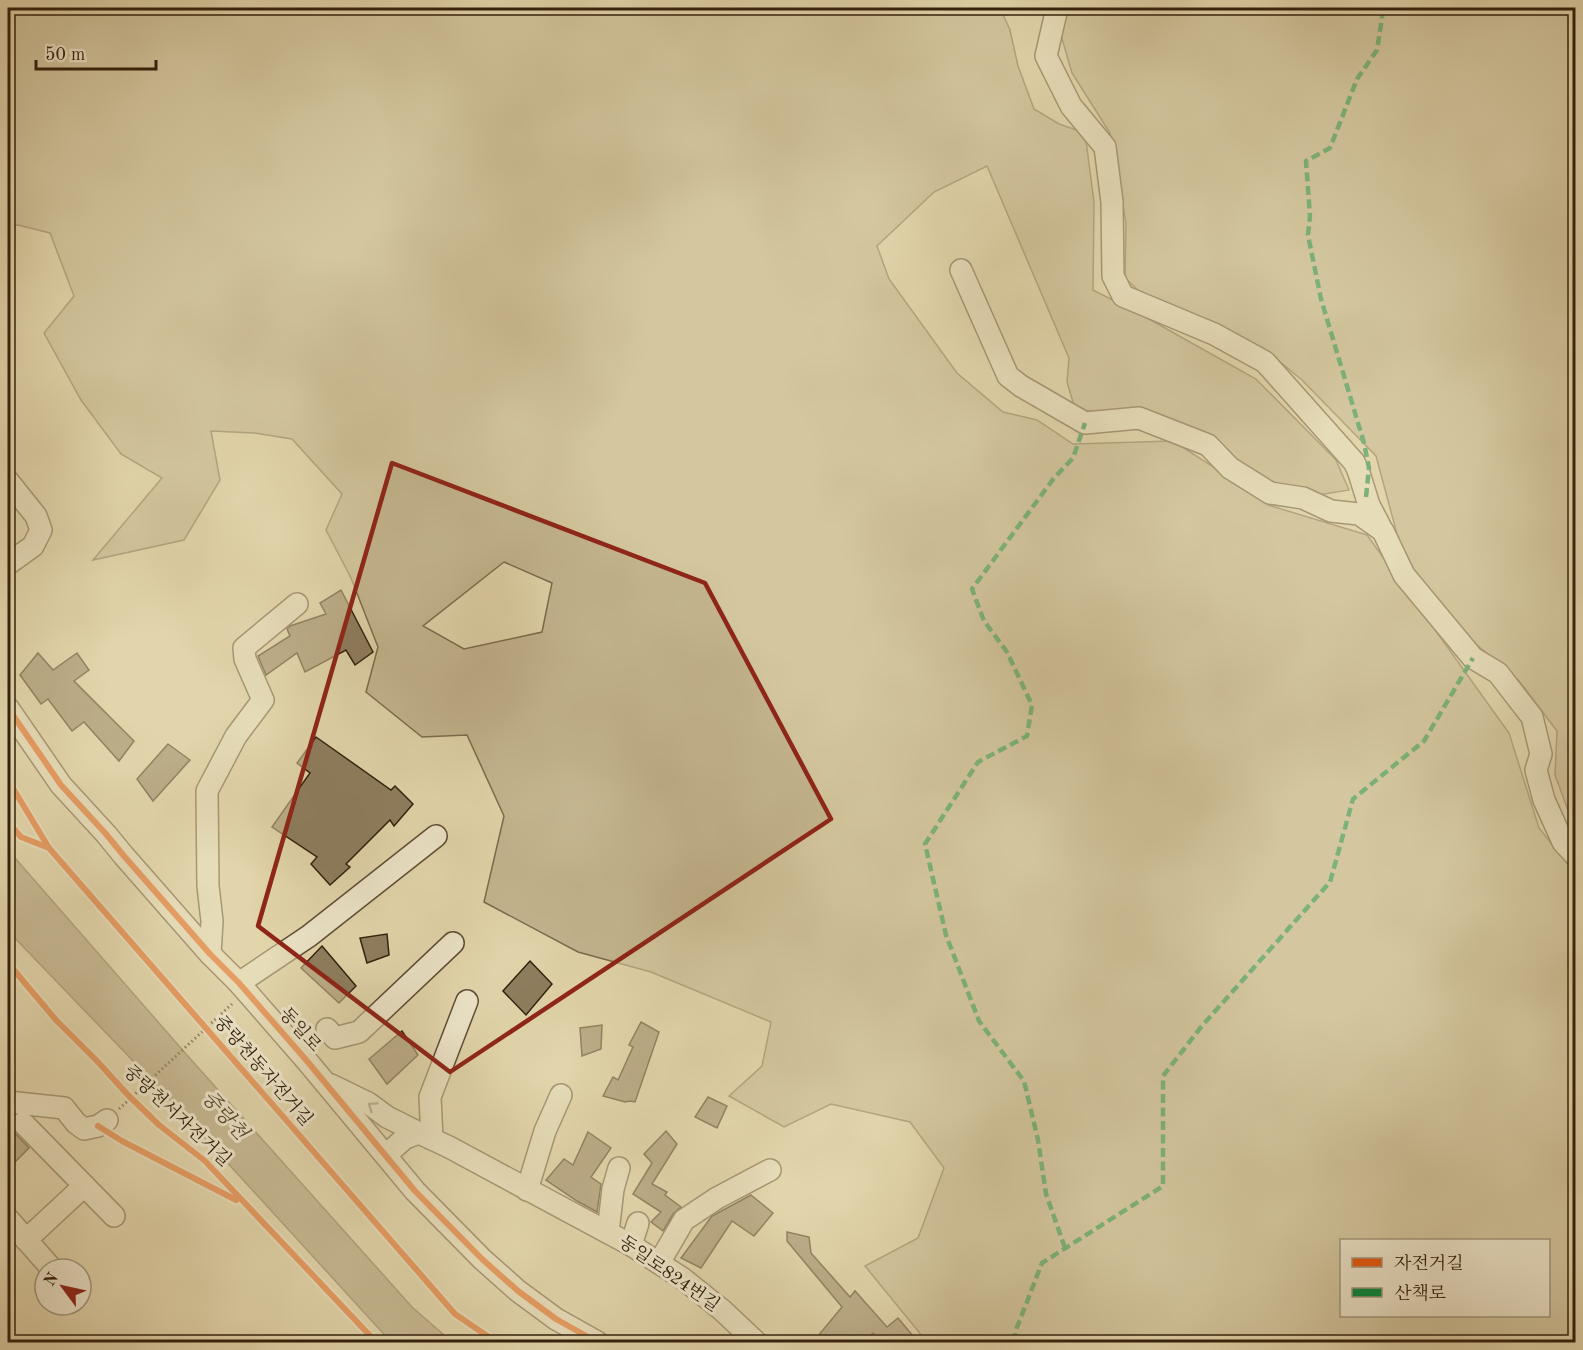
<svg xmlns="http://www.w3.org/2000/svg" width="1583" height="1350" font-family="'Old Standard TT','Noto Serif KR',serif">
<rect width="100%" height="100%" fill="#e2d5ab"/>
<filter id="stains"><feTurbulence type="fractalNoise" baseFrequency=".00333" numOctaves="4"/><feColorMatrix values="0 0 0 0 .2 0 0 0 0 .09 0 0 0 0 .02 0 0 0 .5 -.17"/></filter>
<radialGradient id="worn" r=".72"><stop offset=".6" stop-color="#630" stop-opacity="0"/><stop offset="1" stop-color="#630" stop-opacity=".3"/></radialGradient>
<g fill="#c4b690" stroke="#7c6b4e" stroke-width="1.5" fill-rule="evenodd">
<path d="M8 8H1000L1010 30 1018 66 1034 109 1059 124 1085 133 1094 202 1093 290 1140 314 1256 379 1336 460 1349 490 1318 495 1273 485 1238 461 1210 436 1103 413 1075 409 1067 382 1069 358 987 166 934 192 877 246 889 279 957 373 1003 412 1037 420 1073 444 1173 441 1223 473 1268 505 1367 535 1509 733 1539 828 1575 873V1342H927L865 1266 918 1238 944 1168 910 1122 831 1104 784 1127 729 1096 762 1066 771 1022 651 972 578 952 484 902 504 816 467 735 422 737 366 692 378 647 351 578 326 530 342 494 292 439 255 433 211 431 220 480 184 540 93 560 162 478 121 454 81 400 44 333 74 296 50 233 18 225 8 227ZM504 562 552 583 542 632 464 649 423 626ZM1342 1240H1548V1316H1342Z"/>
<polygon points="1061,8 1575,8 1575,828 1573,824 1555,775 1557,731 1519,681 1470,639 1415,576 1397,534 1376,456 1302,380 1263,348 1141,293 1125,278 1126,223 1110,133 1072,73 1060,32"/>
</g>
<polygon fill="#a69775" stroke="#78674b" stroke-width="1.5" points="8,850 186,1054 412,1307 452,1342 391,1342 161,1090 8,931"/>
<g fill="#8e7e5f" stroke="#33200c" stroke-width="1.5">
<polygon points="341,590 373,652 355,665 346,650 305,672 297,653 266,675 258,656 290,636 287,629 290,626 326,614 320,603"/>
<polygon points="38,653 53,670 77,653 89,670 74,681 134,741 119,761 84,722 72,731 48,699 41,704 20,675"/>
<polygon points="316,737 391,790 395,786 413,804 394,826 390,820 346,864 350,867 330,885 311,864 317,857 272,827 310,773 297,763"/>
<polygon points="168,744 190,760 153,801 137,779"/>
<polygon points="387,934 389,955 367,963 360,938"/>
<polygon points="322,946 356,986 339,1003 301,968"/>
<polygon points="530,961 552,984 526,1015 503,991"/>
<polygon points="641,1022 659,1032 635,1102 630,1101 625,1102 603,1096 613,1077 618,1080 633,1047 629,1045"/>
<polygon points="602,1025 601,1049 582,1056 580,1028"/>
<polygon points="402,1031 418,1055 387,1084 369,1059"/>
<polygon points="708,1097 727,1106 717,1128 695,1117"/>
<polygon points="8,1120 11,1123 14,1132 29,1148 8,1169"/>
<polygon points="666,1131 677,1144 652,1184 667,1192 665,1195 681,1207 673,1214 663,1231 651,1222 661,1212 633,1194 652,1163 644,1154"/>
<polygon points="588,1132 611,1148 591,1177 601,1184 597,1212 577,1201 546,1180 564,1159 573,1165"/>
<polygon points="751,1195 773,1213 754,1236 732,1221 701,1268 681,1258 712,1216"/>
<polygon points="787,1232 809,1237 811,1253 850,1297 855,1291 887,1327 898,1318 918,1342 879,1342 873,1333 865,1342 813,1342 842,1307 787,1241"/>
</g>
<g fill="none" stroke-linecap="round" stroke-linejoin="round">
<defs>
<g id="minor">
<polyline points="1057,8 1046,56 1071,106 1105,147 1112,202 1113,276 1123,296 1214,334 1265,362 1354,462 1358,470 1369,505 1380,526"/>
<polyline points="961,270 1008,376 1021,386 1085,423 1139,418 1208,445 1230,468 1270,493 1303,498 1331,511 1359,514 1383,531 1404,575 1473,658 1498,673 1532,717 1541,754 1536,770 1544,800 1563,842 1576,856"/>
<polyline points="8,481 36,516 41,530 33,546 8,564"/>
<polyline points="8,708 61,785 106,834 124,856 210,954 239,983 307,1061 415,1191 482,1259 518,1291 556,1319 597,1342"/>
<polyline points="210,954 212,921 208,886 207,791 236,736 263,700 245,659 244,648 297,604"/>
<polyline points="239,983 309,936 436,836"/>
<polyline points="327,1029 335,1038 359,1032 453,943"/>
<polyline points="331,1085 368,1103 387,1117 419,1133"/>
<polyline points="8,1102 64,1108 76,1123 84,1129 98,1126 107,1120"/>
<polyline points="23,1123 114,1216"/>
<polyline points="432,1139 430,1097 467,1001"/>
<polyline points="386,1155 405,1138 419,1133 449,1147 631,1245 682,1278 722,1310 756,1342"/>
<polyline points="527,1190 545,1131 561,1095"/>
<polyline points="8,1219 52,1269"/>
<polyline points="608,1232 613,1189 619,1168"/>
<polyline points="26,1240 84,1186"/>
<polyline points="631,1245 638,1223"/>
<polyline points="659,1263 684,1220 717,1198 770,1170"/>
</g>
</defs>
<use href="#minor" stroke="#5f4d34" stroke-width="24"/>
<polyline stroke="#33200c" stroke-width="3" stroke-dasharray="1.5 3" stroke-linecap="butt" points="119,1109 232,1004"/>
<use href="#minor" stroke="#ece4c8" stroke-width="21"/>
<g stroke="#00873e" stroke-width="4.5" stroke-dasharray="9 4.5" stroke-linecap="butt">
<polyline points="1366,497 1369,468 1364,443 1321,299 1308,235 1310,216 1306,161 1330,148 1357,79 1377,50 1383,11 1387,8"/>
<polyline points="1065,1248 1046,1194 1038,1140 1024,1081 979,1021 946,935 925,844 978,762 1027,736 1032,705 1007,652 984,621 972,589 1054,478 1073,458 1085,423"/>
<polyline points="1014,1342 1016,1330 1042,1263 1163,1186 1163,1076 1201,1027 1330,882 1353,799 1424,741 1473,658"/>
</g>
<defs>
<g id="cycleway">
<polyline points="8,708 61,785 106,834 124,856 210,954 239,983 307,1061 415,1191 482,1259 518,1291 556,1319 597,1342"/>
<polyline points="8,780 49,848"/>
<polyline points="8,822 21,837 49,848 455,1314 496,1342"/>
<polyline points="8,963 56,1020 97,1061 128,1095 159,1125 205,1161 376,1342"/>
<polyline points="98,1126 122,1141 236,1200"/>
</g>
</defs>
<use href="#cycleway" stroke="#ece4c8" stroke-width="10"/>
<use href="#cycleway" stroke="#e8590c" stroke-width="6"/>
</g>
<defs><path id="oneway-chevron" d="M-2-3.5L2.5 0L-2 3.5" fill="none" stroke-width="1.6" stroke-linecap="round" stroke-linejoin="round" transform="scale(1.5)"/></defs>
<use stroke="#90826a" href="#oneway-chevron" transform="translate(372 1106) rotate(-146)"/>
<path d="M0 0H1583V1350H0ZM392 463 705 583 831 819 450 1072 258 926Z" fill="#e2d5ab" fill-opacity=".55" fill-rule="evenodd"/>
<path fill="none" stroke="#8f2418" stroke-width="4.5" stroke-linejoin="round" d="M392 463 705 583 831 819 450 1072 258 926Z"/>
<g text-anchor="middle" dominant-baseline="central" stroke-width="6" stroke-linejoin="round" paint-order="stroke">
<g font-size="18" fill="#33200c" stroke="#ece4c8">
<text transform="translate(300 1030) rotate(48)">동일로</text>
<text transform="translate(263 1071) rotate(49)">중랑천동자전거길</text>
<text transform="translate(177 1116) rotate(43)">중랑천서자전거길</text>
<text transform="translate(669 1274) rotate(35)">동일로824번길</text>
</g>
<g font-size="20" font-style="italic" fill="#5b4a31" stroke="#ece4c8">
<text transform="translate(224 1116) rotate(48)">중랑천</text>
</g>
</g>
<rect width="1583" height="1350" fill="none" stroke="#e2d5ab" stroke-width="30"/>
<rect x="9" y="9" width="1565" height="1332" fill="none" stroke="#33200c" stroke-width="3"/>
<rect x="15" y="15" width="1553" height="1320" fill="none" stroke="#33200c" stroke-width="1.5"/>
<rect x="1340" y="1239" width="210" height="78" fill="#ece4c8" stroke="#a2967d" stroke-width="1.5"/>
<rect x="1352" y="1258" width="30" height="9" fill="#e8590c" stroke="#a2967d" stroke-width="1.5"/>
<text x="1394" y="1269" font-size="18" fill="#33200c">자전거길</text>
<rect x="1352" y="1288" width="30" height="9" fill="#00873e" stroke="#a2967d" stroke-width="1.5"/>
<text x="1394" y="1299" font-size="18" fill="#33200c">산책로</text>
<g transform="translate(63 1287) rotate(303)"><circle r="28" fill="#ece4c8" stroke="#a2967d" stroke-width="1.5"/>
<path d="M0-4.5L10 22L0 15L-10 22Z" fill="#8f2418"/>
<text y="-9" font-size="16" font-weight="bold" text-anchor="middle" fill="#33200c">N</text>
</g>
<path d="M36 60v9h120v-9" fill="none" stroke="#33200c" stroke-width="3"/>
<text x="45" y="60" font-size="18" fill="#33200c" stroke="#ece4c8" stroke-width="4.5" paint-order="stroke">50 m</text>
<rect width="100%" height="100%" filter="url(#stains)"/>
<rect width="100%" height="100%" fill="url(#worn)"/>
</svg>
